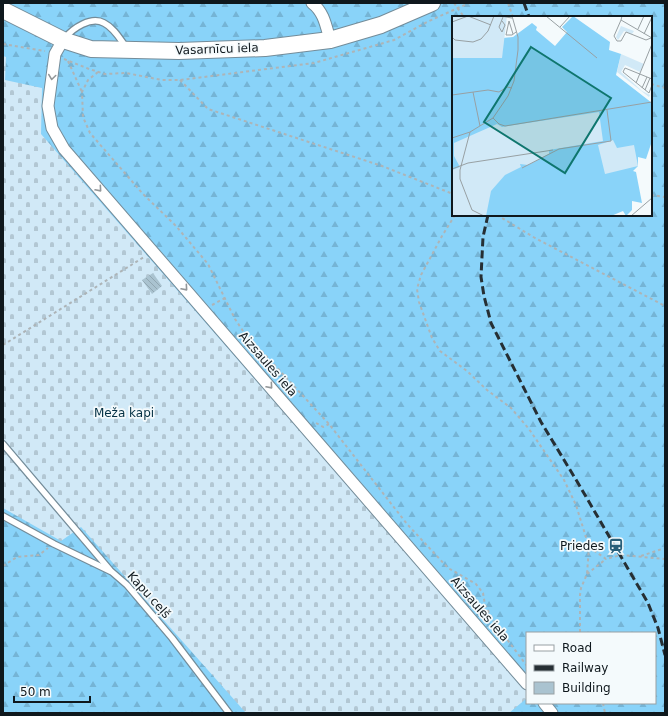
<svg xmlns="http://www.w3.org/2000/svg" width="668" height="716" font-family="'DejaVu Sans',sans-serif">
<defs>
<pattern id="forest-firs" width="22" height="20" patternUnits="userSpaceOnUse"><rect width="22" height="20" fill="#89d3f9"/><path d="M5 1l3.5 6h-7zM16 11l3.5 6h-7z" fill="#75b4d5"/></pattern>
<pattern id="cemetery-stones" width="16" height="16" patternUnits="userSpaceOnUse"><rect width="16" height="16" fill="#d1e9f7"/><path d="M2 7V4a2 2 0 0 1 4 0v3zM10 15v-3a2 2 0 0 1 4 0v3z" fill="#b2c7d3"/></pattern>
<pattern id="building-back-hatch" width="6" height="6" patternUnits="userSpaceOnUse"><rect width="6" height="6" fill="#aac3d0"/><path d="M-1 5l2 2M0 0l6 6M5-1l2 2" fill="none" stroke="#91a7b2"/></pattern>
</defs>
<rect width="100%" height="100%" fill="#f4fafc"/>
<path fill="url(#forest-firs)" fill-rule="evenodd" d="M3 3H665V713H3ZM453 17H651V215H453ZM527 633H655V703H527Z"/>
<polygon fill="url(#cemetery-stones)" points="3,56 6,57 5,80 42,88 41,134 527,691 527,698 509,713 246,713 81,527 61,541 3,508"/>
<polygon fill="url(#building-back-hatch)" points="153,273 162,286 152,294 142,280"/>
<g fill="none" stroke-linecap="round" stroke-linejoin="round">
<defs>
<g id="lane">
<path d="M65 38C73 28 91 16 104 23 114 28 120 39 126 47"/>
<polyline points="3,444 110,570"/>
<polyline points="3,516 54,544 112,572 127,585 172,638 229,713"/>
</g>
<g id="street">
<path d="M312 3C324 12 326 26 330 40"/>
<polyline points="63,40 55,54 48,106 52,128 64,149 527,684"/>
<polyline points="544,703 552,713"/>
</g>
<polyline id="secondary" points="3,10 63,40 91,49 179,51 265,48 330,40 381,25 432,3"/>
</defs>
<use href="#lane" stroke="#748c99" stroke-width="8"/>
<use href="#street" stroke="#748c99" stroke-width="13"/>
<use href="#secondary" stroke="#748c99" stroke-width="18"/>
<g stroke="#adb4b7" stroke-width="2" stroke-dasharray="3 3" stroke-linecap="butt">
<polyline points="454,3 464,17"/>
<polyline points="508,3 513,17"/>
<polyline points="3,44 45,51"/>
<polyline points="64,59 89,69 105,74 126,73 162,80 180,80 314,63 394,40 427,22 469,3"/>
<polyline points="68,61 82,92"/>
<polyline points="98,72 88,80 82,92 83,117 90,133 143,194 176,226 208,264 235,319 243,331 329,424 407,524 448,568 476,584 483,593 485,605 494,622 527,666"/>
<polyline points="180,80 208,109 382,166 453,194"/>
<polyline points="651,84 665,88"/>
<polyline points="651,195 665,197"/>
<polyline points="455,215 442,236 421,275 417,289 419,302 432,338 440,351 467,371 487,390 511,408 529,429 564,480 576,505 589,547 587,574 581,588 580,595 580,633"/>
<polyline points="497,215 535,238 665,306"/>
<polyline points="212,305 225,298"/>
<polyline points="3,345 144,257"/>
<polyline points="316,423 323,427 329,424"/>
<polyline points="589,547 606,559 621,555 665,559"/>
<polyline points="641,556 665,548"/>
<polyline points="3,566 17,557 39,555 48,548"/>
<polyline points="587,574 606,559"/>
<polyline points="603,703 605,713"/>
</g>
<use href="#lane" stroke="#fff" stroke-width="5.5"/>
<use href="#street" stroke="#fff" stroke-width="11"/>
<use href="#secondary" stroke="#fff" stroke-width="16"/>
<g stroke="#262f34" stroke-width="3" stroke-dasharray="8 4" stroke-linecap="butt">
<polyline points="524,3 529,17"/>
<polyline points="488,215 483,237 481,277 484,296 491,323 541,422 578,483 648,603 658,628 665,655"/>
</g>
</g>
<defs><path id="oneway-chevron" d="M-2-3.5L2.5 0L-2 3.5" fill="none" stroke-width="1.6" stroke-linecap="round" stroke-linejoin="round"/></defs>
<g stroke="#939799">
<use href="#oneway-chevron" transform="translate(52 77) rotate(98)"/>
<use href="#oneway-chevron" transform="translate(99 189) rotate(49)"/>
<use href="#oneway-chevron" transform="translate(185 288) rotate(49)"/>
<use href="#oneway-chevron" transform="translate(270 386) rotate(49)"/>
</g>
<defs>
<symbol id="station-bare" viewBox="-9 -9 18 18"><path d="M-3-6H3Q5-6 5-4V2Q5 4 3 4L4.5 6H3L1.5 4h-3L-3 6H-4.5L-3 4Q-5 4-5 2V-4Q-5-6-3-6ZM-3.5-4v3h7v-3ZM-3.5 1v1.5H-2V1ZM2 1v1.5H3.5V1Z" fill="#275e79" stroke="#f4fafc" stroke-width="2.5" paint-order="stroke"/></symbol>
</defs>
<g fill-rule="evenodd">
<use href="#station-bare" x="605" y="535" width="22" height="22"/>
</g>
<g text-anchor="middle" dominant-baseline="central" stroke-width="3.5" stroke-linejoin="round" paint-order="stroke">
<g font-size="12" fill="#0f181d" stroke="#f4fafc">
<text transform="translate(217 49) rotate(-2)">Vasarnīcu iela</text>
<text transform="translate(268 364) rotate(49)">Aizsaules iela</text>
<text transform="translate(149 595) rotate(48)">Kapu ceļš</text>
<text transform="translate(480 609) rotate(49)">Aizsaules iela</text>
</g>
<g font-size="12" fill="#033043" stroke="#f4fafc">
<text x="124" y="413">Meža kapi</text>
</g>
<g font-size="12" fill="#0f181d" stroke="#f4fafc" text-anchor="end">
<text x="604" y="546">Priedes</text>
</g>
</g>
<g transform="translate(452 16)">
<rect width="200" height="200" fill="#f4fafc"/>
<path d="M169 10 182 15 180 18 172 15 166 24 164 21ZM169 38 192 48 188 56 173 49 169 56 190 75 198 79 197 81 165 56Z" fill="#d1e9f7"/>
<path d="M121 0 158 26 157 34 169 38 164 59 200 87V125L194 143 186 141V150L181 155 184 156 190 187 180 185V194L174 200 171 195 159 200H0V42H21L49 32 51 22 61 21 80 7 85 11 84 14 103 30 115 16 110 11Z" fill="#89d3f9"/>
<path d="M147 96 151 125 97 134V138L76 149 68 148 69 151 53 159 39 175 34 200H0V154L8 151 2 140V127L45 108 50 111ZM161 124 165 132 182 129 186 150 153 158 146 129Z" fill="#d1e9f7"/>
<path d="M0 0H55L50 42H0Z" fill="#d1e9f7"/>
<path fill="none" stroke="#98a0a3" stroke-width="1" d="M48 0 60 2M94 0 145 42M170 0 169 4 200 22M169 4 162 20 165 25H169L174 16 194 24 199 22M50 5 53 9 50 16 47 11 51 1M0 6 16 0 39 9M108 11 118 0M186 13 192 0M61 18 57 5 54 19H60L64 16M192 18 200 1M0 21 3 24 21 26 29 23 36 15 42 0M200 63 173 52 171 56 197 77 200 69M184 67 200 28M190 72 195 61M193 74 198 62M21 76 28 110M0 79 36 74 47 76 55 71 60 72M41 102 47 108 53 110 200 86M18 116 8 154V163L20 194 32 200M0 122 18 116 41 102 56 80 62 65 66 34V21L60 0M70 152 107 133 159 125 155 94M0 153 16 147 101 134M179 200 200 182"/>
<path fill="#0f766e" fill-opacity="0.15" stroke="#0f766e" stroke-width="2" d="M79 31 159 82 113 157 32 106Z"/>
<rect width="200" height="200" fill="none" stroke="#0f181d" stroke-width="2"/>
</g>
<rect width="668" height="716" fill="none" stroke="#0f181d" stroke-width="8"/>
<rect x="526" y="632" width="130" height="72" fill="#f4fafc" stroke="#98a0a3"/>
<rect x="534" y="645" width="20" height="6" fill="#ffffff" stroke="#98a0a3"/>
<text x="562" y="652" font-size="12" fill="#0f181d">Road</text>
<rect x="534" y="665" width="20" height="6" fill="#262f34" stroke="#98a0a3"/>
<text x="562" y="672" font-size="12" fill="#0f181d">Railway</text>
<rect x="534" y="682" width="20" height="12" fill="#aac3d0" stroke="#98a0a3"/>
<text x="562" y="692" font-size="12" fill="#0f181d">Building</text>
<path d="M14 696v6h76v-6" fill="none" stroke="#0f181d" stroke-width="2"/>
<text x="20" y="696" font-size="12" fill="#0f181d" stroke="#f4fafc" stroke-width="3" paint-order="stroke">50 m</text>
</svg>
